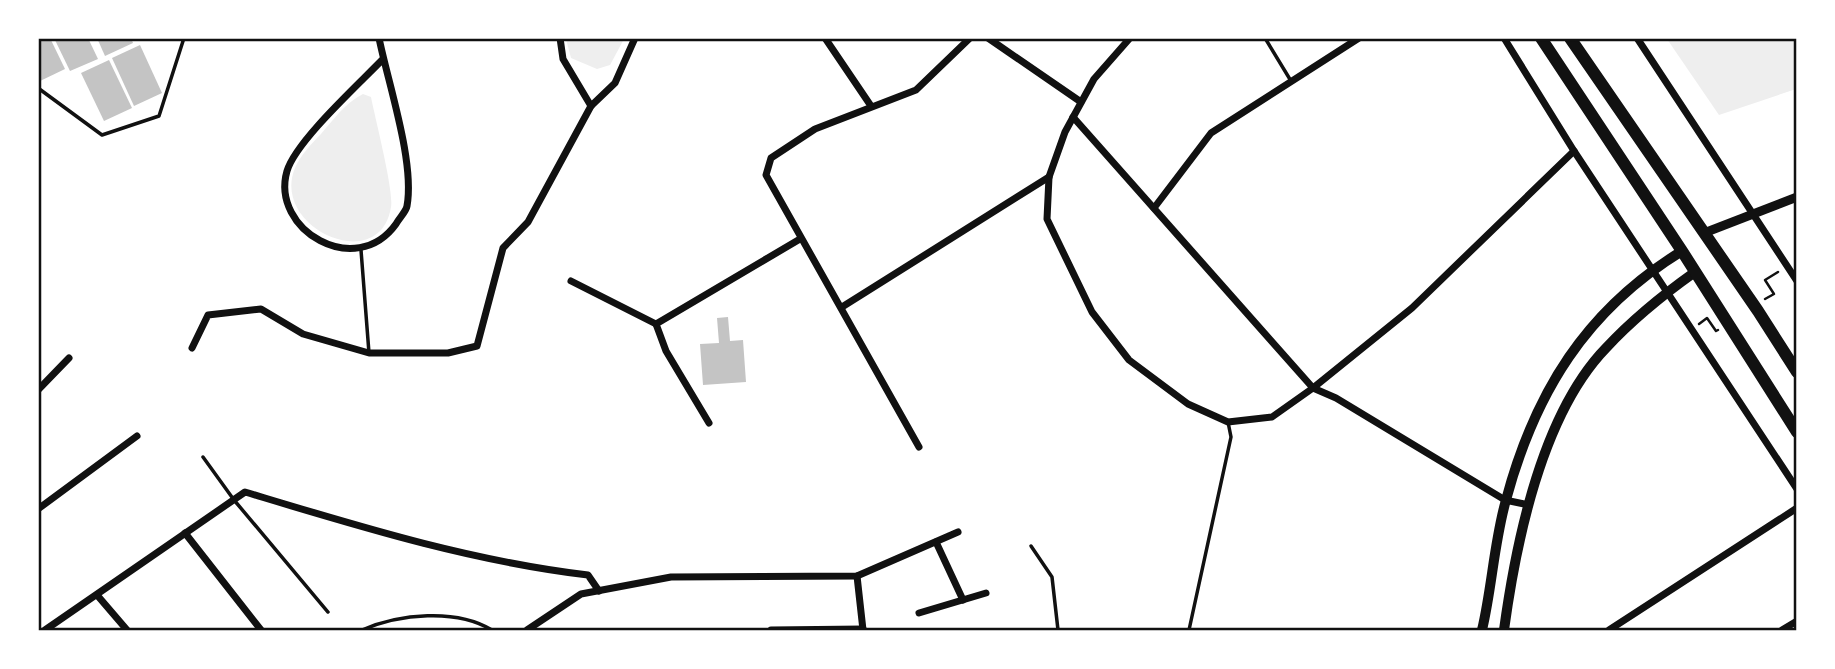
<svg xmlns="http://www.w3.org/2000/svg" width="1835" height="669" font-family="Jost,sans-serif">
<rect width="100%" height="100%" fill="#fff"/>
<g fill="#eee">
<polygon points="566,39 566,38 624,39 610,65 597,69 571,58"/>
<polygon points="1667,39 1796,39 1796,89 1719,115"/>
<path d="M363 94 371 97C375 118 394 191 391 207 380 277 270 228 295 168 300 156 312 143 321 134 334 119 345 103 363 94Z"/>
</g>
<g fill="#c4c4c4">
<polygon points="38,38 50,38 65,69 38,82"/>
<polygon points="54,38 88,38 98,59 70,71"/>
<polygon points="97,38 131,38 133,43 105,56"/>
<polygon points="140,45 162,93 134,106 112,58"/>
<polygon points="109,60 132,108 104,121 81,73"/>
<polygon points="728,317 730,341 743,340 746,382 703,385 700,344 719,343 717,318"/>
</g>
<g fill="none" stroke-linecap="round" stroke-linejoin="round">
<g stroke="#111" stroke-width="2.5">
<polyline points="1765,299 1774,294 1765,280 1778,272"/>
<polyline points="1699,324 1707,318 1716,331 1718,330"/>
</g>
<g stroke="#111" stroke-width="3.5">
<polyline points="1265,38 1291,81"/>
<polyline points="38,88 102,135 159,116 184,38"/>
<polyline points="361,250 369,353"/>
<polyline points="203,457 234,500 328,612"/>
<polyline points="1031,546 1052,577 1058,630"/>
<path d="M362 630C399 614 456 608 492 630"/>
<polyline points="1189,630 1231,437 1228,422"/>
</g>
<g stroke="#111" stroke-width="7">
<path d="M379 38C388 83 415 162 407 206 406 212 399 218 396 224 356 280 270 230 287 171 296 141 359 84 383 59"/>
<polyline points="560,38 563,59 591,106"/>
<polyline points="825,38 871,106"/>
<polyline points="988,38 1081,102"/>
<polyline points="1130,38 1094,79 1065,132 1049,177 1047,219 1092,312 1129,360 1188,404 1228,422 1272,417 1313,388 1412,308 1574,151"/>
<polyline points="1504,38 1574,151 1797,489"/>
<polyline points="1637,38 1797,281"/>
<polyline points="1073,117 1313,388 1336,398 1505,500 1529,505"/>
<polyline points="1154,208 1211,133 1359,38"/>
<polyline points="571,281 656,324"/>
<polyline points="842,307 1049,177"/>
<polyline points="192,348 208,315 261,309 303,334 369,353 448,353 477,346 503,248 528,222 591,106 615,83 635,38"/>
<polyline points="38,390 69,358"/>
<polyline points="709,423 666,351 656,324 800,239"/>
<polyline points="919,447 766,175 771,158 815,129 916,90 970,38"/>
<polyline points="38,509 137,436"/>
<polyline points="185,533 261,630"/>
<polyline points="936,542 963,600"/>
<polyline points="857,576 863,630"/>
<polyline points="97,595 127,630"/>
<polyline points="919,613 986,593"/>
<path d="M45 630 245 492C358 526 470 561 588 575L599 591"/>
<polyline points="527,630 581,594 671,577 857,576 958,532"/>
<polyline points="771,630 863,629"/>
<polyline points="1609,630 1797,508"/>
<polyline points="1782,630 1797,621"/>
</g>
<polyline stroke="#111" stroke-width="9" points="1704,233 1797,197"/>
<g stroke="#111" stroke-width="10">
<path d="M1482 630C1492 588 1494 542 1506 500 1535 392 1586 310 1682 251"/>
<path d="M1504 630C1516 542 1542 414 1606 348 1632 320 1664 294 1695 272"/>
</g>
<g stroke="#111" stroke-width="12">
<polyline points="1541,38 1682,251 1797,432"/>
<polyline points="1570,38 1758,311 1797,372"/>
</g>
</g>
<rect width="1835" height="669" fill="none" stroke="#ffffff" stroke-width="80"/>
<rect x="40" y="40" width="1755" height="589" fill="none" stroke="#111" stroke-width="2.5"/>
</svg>
